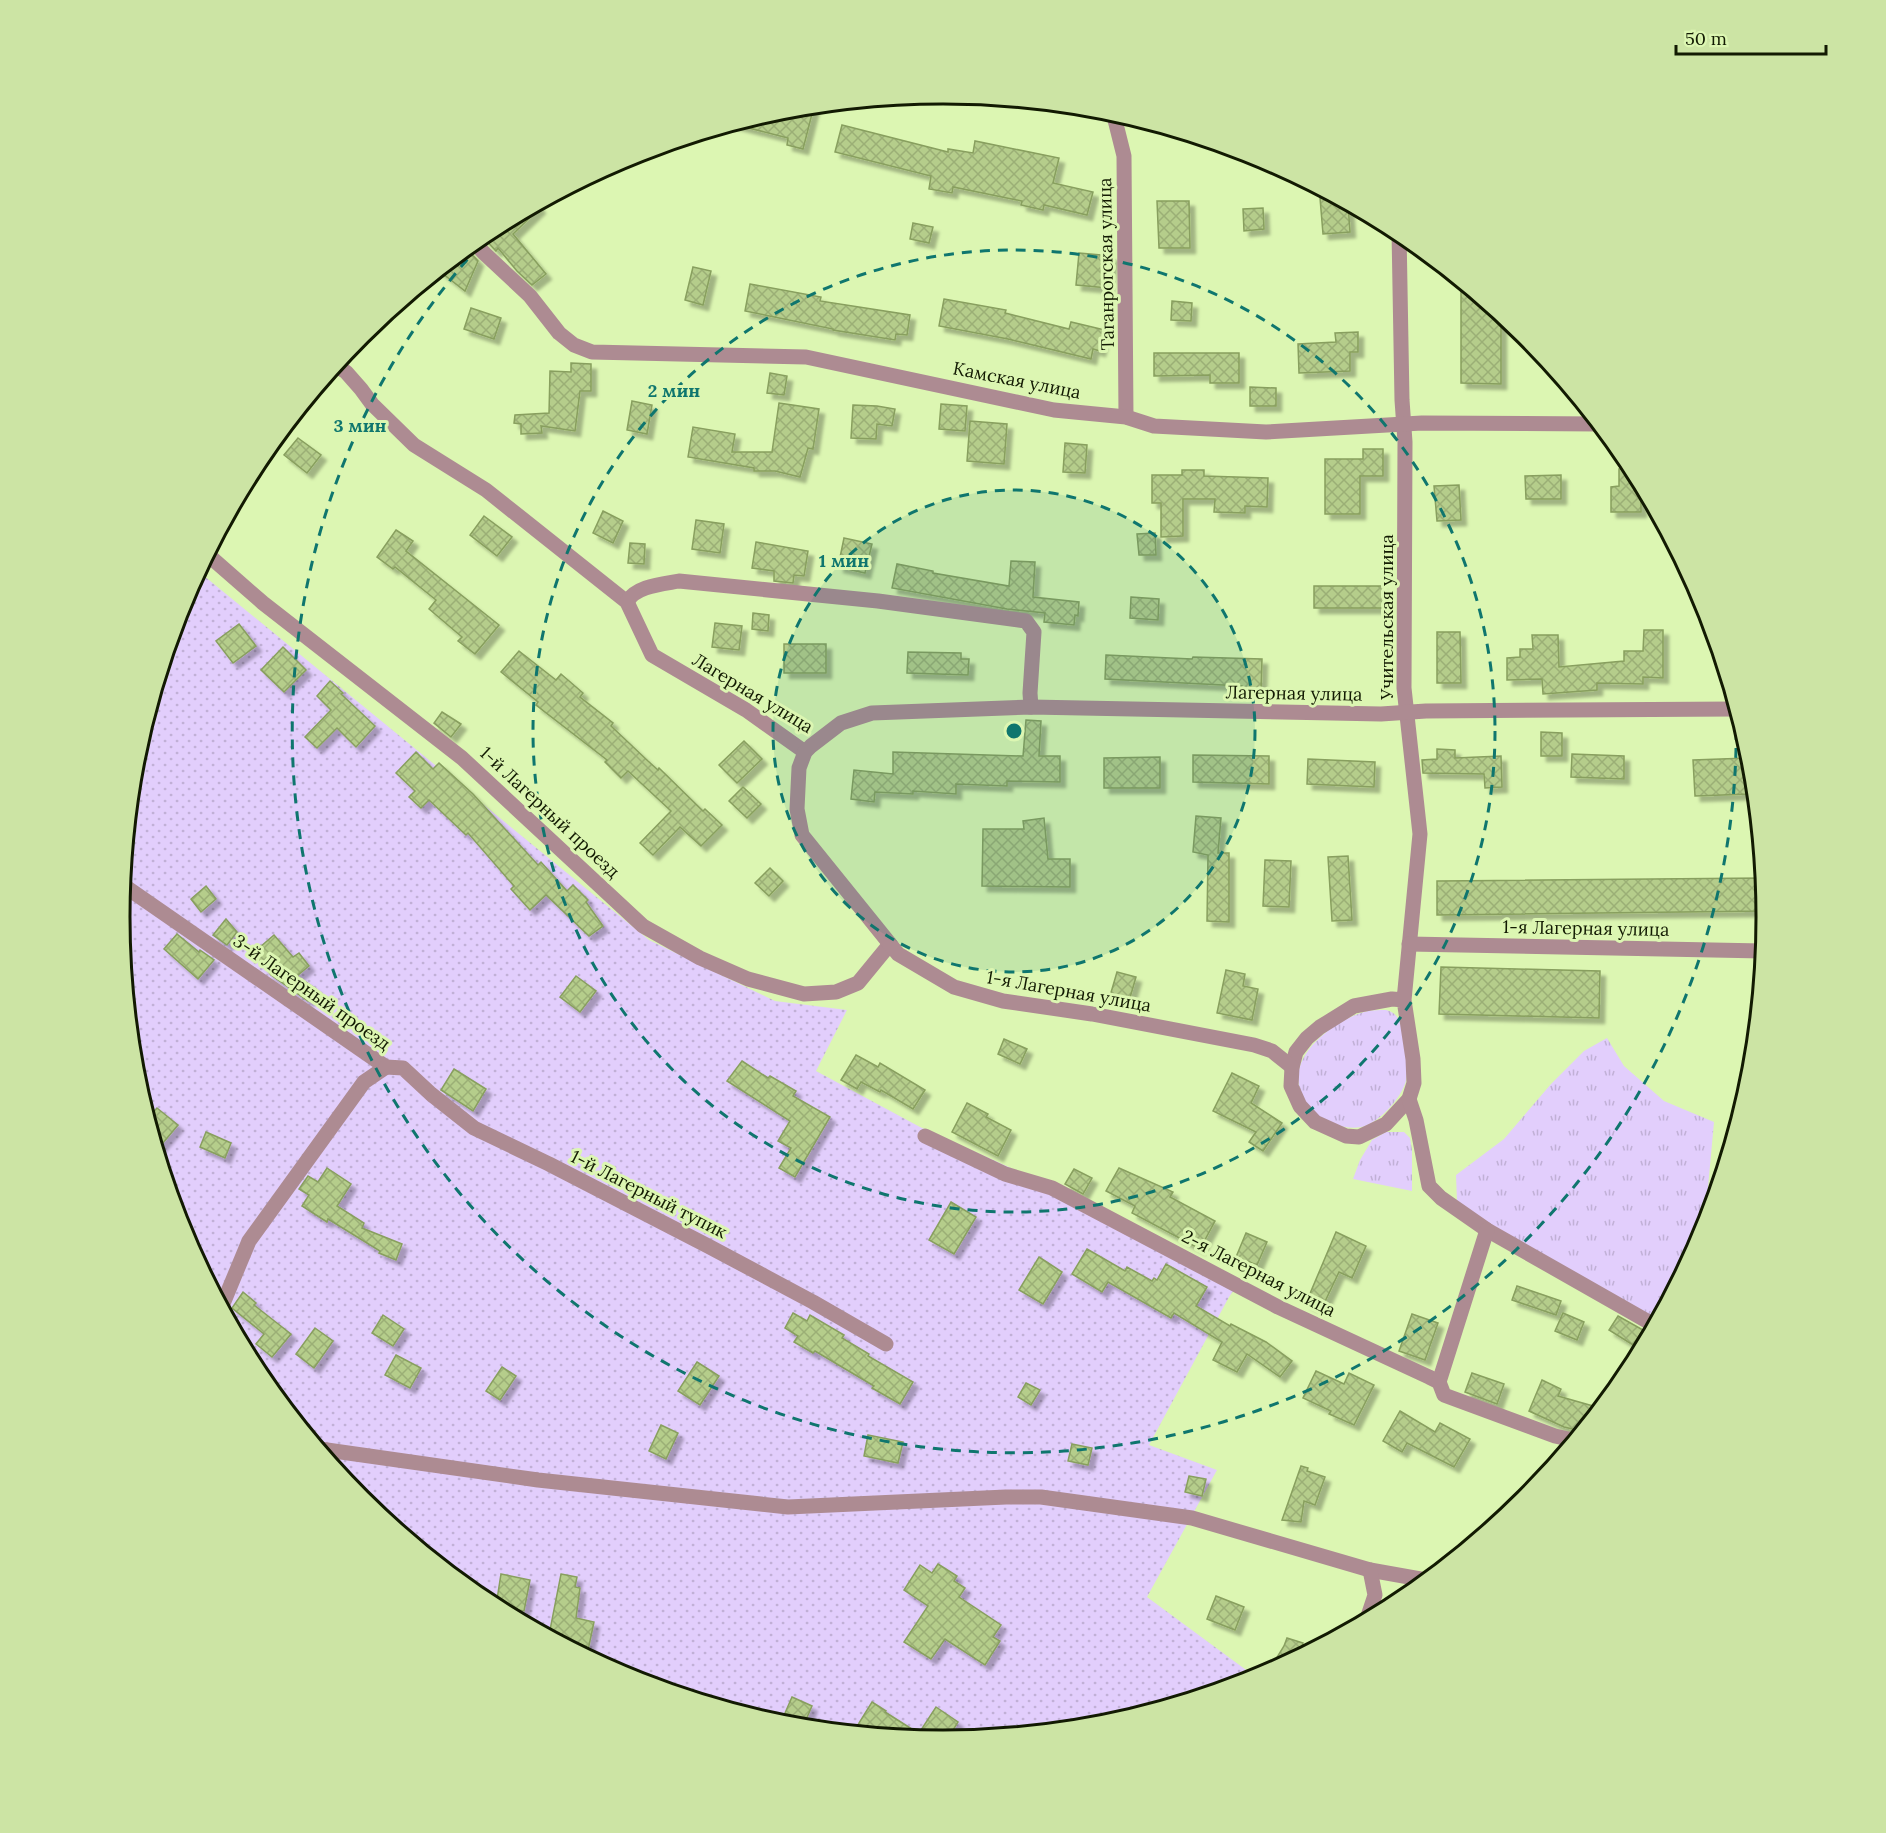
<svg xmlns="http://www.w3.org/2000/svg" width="1886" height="1833" font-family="Lora,serif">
<defs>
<pattern id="grass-tufts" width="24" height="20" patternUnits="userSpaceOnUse" patternTransform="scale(1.5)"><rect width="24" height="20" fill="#e2cefc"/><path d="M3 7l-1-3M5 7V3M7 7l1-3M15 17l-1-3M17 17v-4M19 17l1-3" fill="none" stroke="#c1b0d6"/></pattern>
<pattern id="garden-dots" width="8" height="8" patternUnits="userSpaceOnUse" patternTransform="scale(1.5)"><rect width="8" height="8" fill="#e2cefc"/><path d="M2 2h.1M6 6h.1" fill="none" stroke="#c1b0d6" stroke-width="1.8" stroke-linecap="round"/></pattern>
<pattern id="building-cross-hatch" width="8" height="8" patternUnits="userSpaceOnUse" patternTransform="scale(1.5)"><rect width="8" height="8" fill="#b5cd8b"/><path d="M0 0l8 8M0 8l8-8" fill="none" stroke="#9baf76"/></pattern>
<filter id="shadow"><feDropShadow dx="5.5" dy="5.5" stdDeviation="1.5" flood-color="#0004"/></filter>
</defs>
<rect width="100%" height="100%" fill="#dcf6b2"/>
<g fill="url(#grass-tufts)">
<path d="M1386 1010C1391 1011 1394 1013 1397 1017 1405 1026 1410 1072 1405 1084 1399 1100 1381 1120 1365 1126 1351 1131 1328 1124 1317 1116 1308 1109 1303 1100 1300 1089 1288 1054 1337 1018 1368 1011 1373 1010 1380 1010 1386 1010Z"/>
<polygon points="1607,1038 1624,1066 1664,1101 1714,1122 1707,1198 1714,1199 1704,1232 1656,1322 1491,1226 1457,1201 1456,1175 1504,1139 1551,1084 1584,1051"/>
<polygon points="1386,1132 1404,1132 1410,1138 1412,1150 1412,1191 1353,1179 1360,1160 1372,1140"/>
</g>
<polygon fill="url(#garden-dots)" points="198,571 649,940 775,1001 847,1010 816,1071 920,1127 1053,1187 1240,1281 1229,1297 1149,1445 1217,1470 1147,1597 1257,1678 1103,1724 943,1740 782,1724 628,1677 485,1601 360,1499 258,1374 182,1231 135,1077 120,916 135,756 182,601"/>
<g fill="url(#building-cross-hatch)" stroke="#889f5e" stroke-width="1.5" filter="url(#shadow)">
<polygon points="814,106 803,149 787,145 788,138 733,124 783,109"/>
<polygon points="842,125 948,152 948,149 973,153 975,141 1059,158 1053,183 1093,192 1087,215 1044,205 1043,210 1021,205 1022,201 953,187 952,193 929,189 931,176 835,152"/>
<polygon points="1336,197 1348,204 1350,232 1323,234 1320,198"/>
<polygon points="1157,201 1189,201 1190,248 1159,248"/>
<polygon points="537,204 540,208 513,234 546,274 532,285 517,271 498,248 496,251 481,235"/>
<polygon points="1263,208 1264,229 1244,231 1243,209"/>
<polygon points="913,223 933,227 929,243 910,239"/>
<polygon points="466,248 478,261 465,291 438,270"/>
<polygon points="1079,253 1112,256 1108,288 1076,285"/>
<polygon points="693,267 711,271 703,305 685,300"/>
<polygon points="1461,282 1501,314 1501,384 1461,383"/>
<polygon points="750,284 821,297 820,301 910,315 907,335 896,334 895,340 833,330 833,329 745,311"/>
<polygon points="944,299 1006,310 1005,313 1069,329 1071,322 1105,330 1100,351 1093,349 1091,359 1008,339 939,326"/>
<polygon points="1172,301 1192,303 1191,321 1171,320"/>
<polygon points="471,308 501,318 494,339 464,329"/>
<polygon points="1358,332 1358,352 1350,352 1350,371 1299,373 1298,344 1336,342 1335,333"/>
<polygon points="1154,353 1239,353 1239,383 1210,383 1210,375 1154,376"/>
<polygon points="571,363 591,364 591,391 580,391 575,431 541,426 542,433 521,434 521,424 514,423 515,415 549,413 550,371 571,372"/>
<polygon points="770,373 787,376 784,395 767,393"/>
<polygon points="1250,387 1276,388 1276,406 1250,406"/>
<polygon points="632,401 652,405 647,434 627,430"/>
<polygon points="779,403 819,409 813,449 808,448 800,477 775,471 754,471 754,468 688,457 693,427 735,434 732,452 772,452"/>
<polygon points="941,404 967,406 965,431 939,429"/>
<polygon points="853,405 877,406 895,409 892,426 877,424 876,439 851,438"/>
<polygon points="970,421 1007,424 1004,464 967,461"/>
<polygon points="298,438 321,455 307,473 284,455"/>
<polygon points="1065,443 1087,445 1085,473 1063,472"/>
<polygon points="1363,449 1383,449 1383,476 1360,476 1360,514 1325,514 1325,459 1363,459"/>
<polygon points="1619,469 1633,469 1646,494 1641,494 1641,512 1611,512 1611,487 1619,486"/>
<polygon points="1182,470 1204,470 1204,476 1268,478 1267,507 1245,506 1245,513 1214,512 1215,499 1183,499 1183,536 1161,537 1161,503 1152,503 1152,475 1182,475"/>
<polygon points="1561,475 1561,499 1526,499 1525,476"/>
<polygon points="1459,485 1461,520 1437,521 1434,486"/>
<polygon points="603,511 623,521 613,543 593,533"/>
<polygon points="484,516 512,537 497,556 470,535"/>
<polygon points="696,520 724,524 720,553 692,549"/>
<polygon points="396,530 413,541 406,551 499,625 475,654 458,641 462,637 429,609 436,600 395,567 393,569 377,557"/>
<polygon points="1155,533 1156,555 1139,555 1137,534"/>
<polygon points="844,538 872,544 865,573 838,567"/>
<polygon points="756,542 808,551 804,576 794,575 793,583 774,581 774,571 752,568"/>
<polygon points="630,543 645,544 644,564 628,563"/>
<polygon points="1011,561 1035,562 1033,597 1079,602 1078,616 1075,615 1074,625 1044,622 1045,613 1007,609 892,588 897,564 933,571 933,573 1009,586"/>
<rect x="1314" y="586" width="70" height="22"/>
<polygon points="1131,597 1159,599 1158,620 1130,618"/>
<polygon points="753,613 769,615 768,631 752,629"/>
<polygon points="715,623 742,626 739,650 712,647"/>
<polygon points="239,624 256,646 233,663 216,641"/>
<polygon points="1644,630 1663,630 1663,678 1643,677 1643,684 1597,683 1597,690 1543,694 1542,679 1507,680 1507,658 1520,657 1520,649 1533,649 1532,635 1558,635 1559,667 1624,661 1624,651 1643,651"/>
<polygon points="1437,632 1460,632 1461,683 1437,683"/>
<rect x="784" y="644" width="42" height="29"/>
<polygon points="283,647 306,670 284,692 261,670"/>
<polygon points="519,651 556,680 561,674 583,693 580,697 613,723 611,726 648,761 658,770 659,768 703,811 705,809 722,825 701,846 680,827 653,855 640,843 671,811 628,771 621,778 605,762 607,760 536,705 538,702 501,672"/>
<polygon points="908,652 961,653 961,659 969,659 968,675 907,673"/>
<polygon points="1106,655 1192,659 1193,657 1262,659 1261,692 1242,691 1242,686 1105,679"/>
<polygon points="330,681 343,693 341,694 375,726 356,747 337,728 317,748 305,737 331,710 317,696"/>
<polygon points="442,712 461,724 451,737 434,723"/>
<polygon points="1026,720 1041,721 1039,756 1060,756 1060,782 1007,781 1007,786 956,784 956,794 913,791 913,794 875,792 874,802 851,799 854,770 893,774 893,752 1023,756"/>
<polygon points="1541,732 1562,733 1562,756 1541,756"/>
<polygon points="744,741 762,759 737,783 719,765"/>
<polygon points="1437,749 1455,750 1455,758 1501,756 1502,787 1485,788 1484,774 1423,773 1422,760 1437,759"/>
<polygon points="416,752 433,769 439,763 473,794 538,865 541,862 567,891 573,885 588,900 586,902 603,926 589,936 546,895 530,910 511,889 514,886 468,833 466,835 429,800 421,808 409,797 415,791 396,773"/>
<polygon points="1572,754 1624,756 1624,779 1571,777"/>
<polygon points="1193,755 1269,756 1269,784 1193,782"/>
<polygon points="1160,757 1160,788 1104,788 1104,758"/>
<polygon points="1748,758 1749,794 1695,796 1693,760"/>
<polygon points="1308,759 1375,762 1374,787 1307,784"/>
<polygon points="743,787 761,804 747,818 729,801"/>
<polygon points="1196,816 1221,818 1218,853 1229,853 1229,922 1207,921 1208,855 1193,852"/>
<polygon points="1044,818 1048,859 1070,859 1070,887 982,886 983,829 1024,829 1023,821"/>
<polygon points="1348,856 1352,920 1332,921 1328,857"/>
<polygon points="1265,860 1291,861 1289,907 1263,906"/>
<polygon points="770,868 783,881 769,896 755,883"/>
<polygon points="1763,878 1766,911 1437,915 1437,881"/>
<polygon points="206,886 216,899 201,912 191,899"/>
<polygon points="226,919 237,932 227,945 213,935"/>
<polygon points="177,934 199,952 200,950 214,960 198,979 164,949"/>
<polygon points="274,935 293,957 299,953 309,966 297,976 316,989 308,1001 271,975 253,953"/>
<polygon points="1441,967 1600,971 1599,1018 1439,1014"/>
<polygon points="1226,970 1245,974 1243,986 1258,989 1252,1020 1217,1013"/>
<polygon points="1117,972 1136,977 1129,1001 1110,996"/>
<polygon points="576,976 596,991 580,1012 560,997"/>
<polygon points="1004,1039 1027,1049 1020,1064 998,1054"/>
<polygon points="856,1055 878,1067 880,1063 925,1090 913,1109 881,1090 880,1092 861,1082 857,1089 841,1080"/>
<polygon points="742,1061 768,1078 770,1076 796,1091 793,1096 830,1117 795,1177 779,1168 791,1148 778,1141 790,1121 727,1081"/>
<polygon points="454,1069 486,1089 473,1111 441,1090"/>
<polygon points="1232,1073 1259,1086 1251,1103 1282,1123 1263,1151 1249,1142 1256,1132 1213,1111"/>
<polygon points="967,1103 988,1114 986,1117 1011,1130 998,1156 952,1132"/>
<polygon points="157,1108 178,1125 157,1150 148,1118"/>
<polygon points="206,1132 231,1143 225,1158 200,1147"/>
<polygon points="327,1168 351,1184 337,1206 364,1223 362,1228 402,1244 396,1260 379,1253 380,1251 328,1219 327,1222 302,1206 309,1195 299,1189 308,1176 318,1182"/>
<polygon points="1119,1168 1173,1192 1170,1197 1215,1221 1200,1249 1132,1213 1135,1206 1106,1191"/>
<polygon points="1074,1169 1092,1178 1083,1194 1065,1184"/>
<polygon points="951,1202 976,1217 954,1254 929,1240"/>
<polygon points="1336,1232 1366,1246 1352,1278 1339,1272 1321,1310 1306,1303"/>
<polygon points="1246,1233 1267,1242 1257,1265 1236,1257"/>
<polygon points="1087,1249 1125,1271 1127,1267 1152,1281 1154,1278 1157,1280 1166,1264 1207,1287 1196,1306 1230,1326 1231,1324 1266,1342 1292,1361 1280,1377 1247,1354 1237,1372 1213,1360 1222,1342 1174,1313 1171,1318 1108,1282 1102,1292 1072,1274"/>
<polygon points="1039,1257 1062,1272 1043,1304 1019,1290"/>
<polygon points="1517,1286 1561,1301 1556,1315 1512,1300"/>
<polygon points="243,1292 256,1303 254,1305 291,1334 272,1357 256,1344 264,1334 232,1308"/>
<polygon points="793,1313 807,1321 810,1315 844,1335 842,1338 869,1354 868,1356 913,1382 900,1404 872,1388 874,1386 815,1351 813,1353 794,1342 798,1336 785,1328"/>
<polygon points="1563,1313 1584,1322 1577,1340 1555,1331"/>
<polygon points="1412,1314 1438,1323 1425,1360 1399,1351"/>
<polygon points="383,1315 404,1329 393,1346 372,1333"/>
<polygon points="1618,1316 1643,1330 1633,1345 1609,1330"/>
<polygon points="315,1328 333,1341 314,1368 296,1354"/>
<polygon points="396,1355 421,1368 410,1388 385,1375"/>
<polygon points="697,1362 719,1376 700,1405 678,1391"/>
<polygon points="502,1367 516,1376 500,1400 486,1391"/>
<polygon points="1316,1371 1344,1384 1349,1373 1374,1385 1354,1425 1329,1414 1331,1411 1303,1398"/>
<polygon points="1472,1373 1504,1384 1497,1404 1465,1392"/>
<polygon points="1542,1380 1561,1389 1558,1396 1600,1408 1581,1431 1564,1427 1529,1411"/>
<polygon points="1026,1383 1040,1390 1031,1405 1018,1397"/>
<polygon points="1400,1411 1435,1432 1440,1423 1470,1439 1454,1467 1407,1443 1402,1452 1383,1441"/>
<polygon points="661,1425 678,1433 666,1459 649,1451"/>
<polygon points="868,1435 903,1442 898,1463 864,1456"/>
<polygon points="1072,1444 1092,1448 1088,1465 1068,1461"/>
<polygon points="1301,1466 1308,1468 1307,1471 1325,1477 1315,1505 1304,1501 1301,1522 1282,1520"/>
<polygon points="1189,1476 1206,1479 1202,1496 1185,1492"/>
<polygon points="938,1564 957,1576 954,1581 965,1588 959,1597 1001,1625 993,1637 1000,1641 985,1665 945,1639 931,1659 904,1642 928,1606 904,1590 920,1565 932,1573"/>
<polygon points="501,1574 530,1580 524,1611 496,1606"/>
<polygon points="561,1574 577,1577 575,1587 580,1588 576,1618 594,1622 587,1655 549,1635"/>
<polygon points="1216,1596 1244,1607 1235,1630 1207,1619"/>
<polygon points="1287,1638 1303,1643 1299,1655 1268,1672 1284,1646"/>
<polygon points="792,1697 812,1706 805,1722 785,1713"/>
<polygon points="872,1702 886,1711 885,1712 926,1738 854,1731"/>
<polygon points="936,1707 958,1722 947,1740 937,1739 921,1730"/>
</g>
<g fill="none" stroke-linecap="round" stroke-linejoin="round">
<g stroke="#ad8b92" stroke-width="15">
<polyline points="1113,112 1124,156 1126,417"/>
<polyline points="1399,231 1402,400 1405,442 1404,688 1420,834 1404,1000 1413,1059 1414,1083 1409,1099 1386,1124 1359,1137 1346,1136 1315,1122 1300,1106 1291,1086 1292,1067 1296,1052 1307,1038 1320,1027 1354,1006 1392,999 1404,1000"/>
<polyline points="474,242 484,253 530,296 559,333 574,345 592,352 806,357 1054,410 1126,417 1154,426 1266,432 1422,423 1599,424"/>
<polyline points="335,365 346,372 361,389 372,404 414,445 486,490 627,602 652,655 746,710 805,752"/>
<polyline points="207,554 263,603 462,758 643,926 700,958 748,979 804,994 836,992 858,983 890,944"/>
<path d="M627 602C635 586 663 584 679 581L878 601 1026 621 1034 632 1030 693 1031 707"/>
<polyline points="123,885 386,1067 364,1082 249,1241 222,1306"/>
<polyline points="1409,944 1763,951"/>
<polyline points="386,1067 403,1068 431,1094 474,1128 549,1164 708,1246 813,1302 886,1344"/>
<polyline points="1292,1067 1272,1051 1254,1045 1092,1014 1003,1001 954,987 898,954 802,835 797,809 799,768 805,752 811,746 841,723 872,713 1031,707 1381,714 1426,711 1736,709"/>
<polyline points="1409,1099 1416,1120 1429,1186 1441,1198 1487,1230 1654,1325"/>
<polyline points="925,1136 1005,1174 1052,1188 1278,1307 1429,1377 1439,1382 1444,1395 1555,1436 1573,1440"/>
<polyline points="1439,1382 1487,1230"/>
<polyline points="320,1449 538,1480 788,1507 1006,1497 1041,1497 1192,1518 1370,1570 1426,1580"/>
<polyline points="1367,1619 1375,1595 1370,1570"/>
</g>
</g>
<circle cx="1014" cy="731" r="241" fill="#0f766e" fill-opacity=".12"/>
<g fill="none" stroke="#0f766e" stroke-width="3" stroke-dasharray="10 8">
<circle cx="1014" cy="731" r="241"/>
<circle cx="1014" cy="731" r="481"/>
<path d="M1736 712A722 722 0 1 1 499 225"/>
</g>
<g text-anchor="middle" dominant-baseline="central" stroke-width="6" stroke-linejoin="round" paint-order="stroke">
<g font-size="18" fill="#121a02" stroke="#dcf6b2">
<text transform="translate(1106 264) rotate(-91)">Таганрогская улица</text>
<text transform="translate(1017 380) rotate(11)">Камская улица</text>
<text transform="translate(1386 617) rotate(-90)">Учительская улица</text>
<text transform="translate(753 693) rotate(31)">Лагерная улица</text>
<text transform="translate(1294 693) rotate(1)">Лагерная улица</text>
<text transform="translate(550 812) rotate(43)">1-й Лагерный проезд</text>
<text transform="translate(1586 928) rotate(1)">1-я Лагерная улица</text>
<text transform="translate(1069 991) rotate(10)">1-я Лагерная улица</text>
<text transform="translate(312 992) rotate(35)">3-й Лагерный проезд</text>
<text transform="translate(649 1194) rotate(27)">1-й Лагерный тупик</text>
<text transform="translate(1259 1273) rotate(27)">2-я Лагерная улица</text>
</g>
</g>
<path d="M0 0H1886V1833H0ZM130 917a813 813 0 1 1 1626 0a813 813 0 1 1-1626 0Z" fill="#cce4a4" fill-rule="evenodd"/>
<path fill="none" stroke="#121a02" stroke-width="3" d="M130 917a813 813 0 1 1 1626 0a813 813 0 1 1-1626 0Z"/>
<circle cx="1014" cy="731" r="9" fill="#0f766e" stroke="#dcf6b2" stroke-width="3"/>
<g font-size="18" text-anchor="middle" font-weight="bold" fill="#0f766e" stroke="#dcf6b2" stroke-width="6" stroke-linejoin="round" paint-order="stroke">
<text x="674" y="397">2 мин</text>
<text x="360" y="432">3 мин</text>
<text x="844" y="567">1 мин</text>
</g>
<path d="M1676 45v9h150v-9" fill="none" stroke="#121a02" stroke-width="3"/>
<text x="1685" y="45" font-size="18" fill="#121a02" stroke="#dcf6b2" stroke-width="4.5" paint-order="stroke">50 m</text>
</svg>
